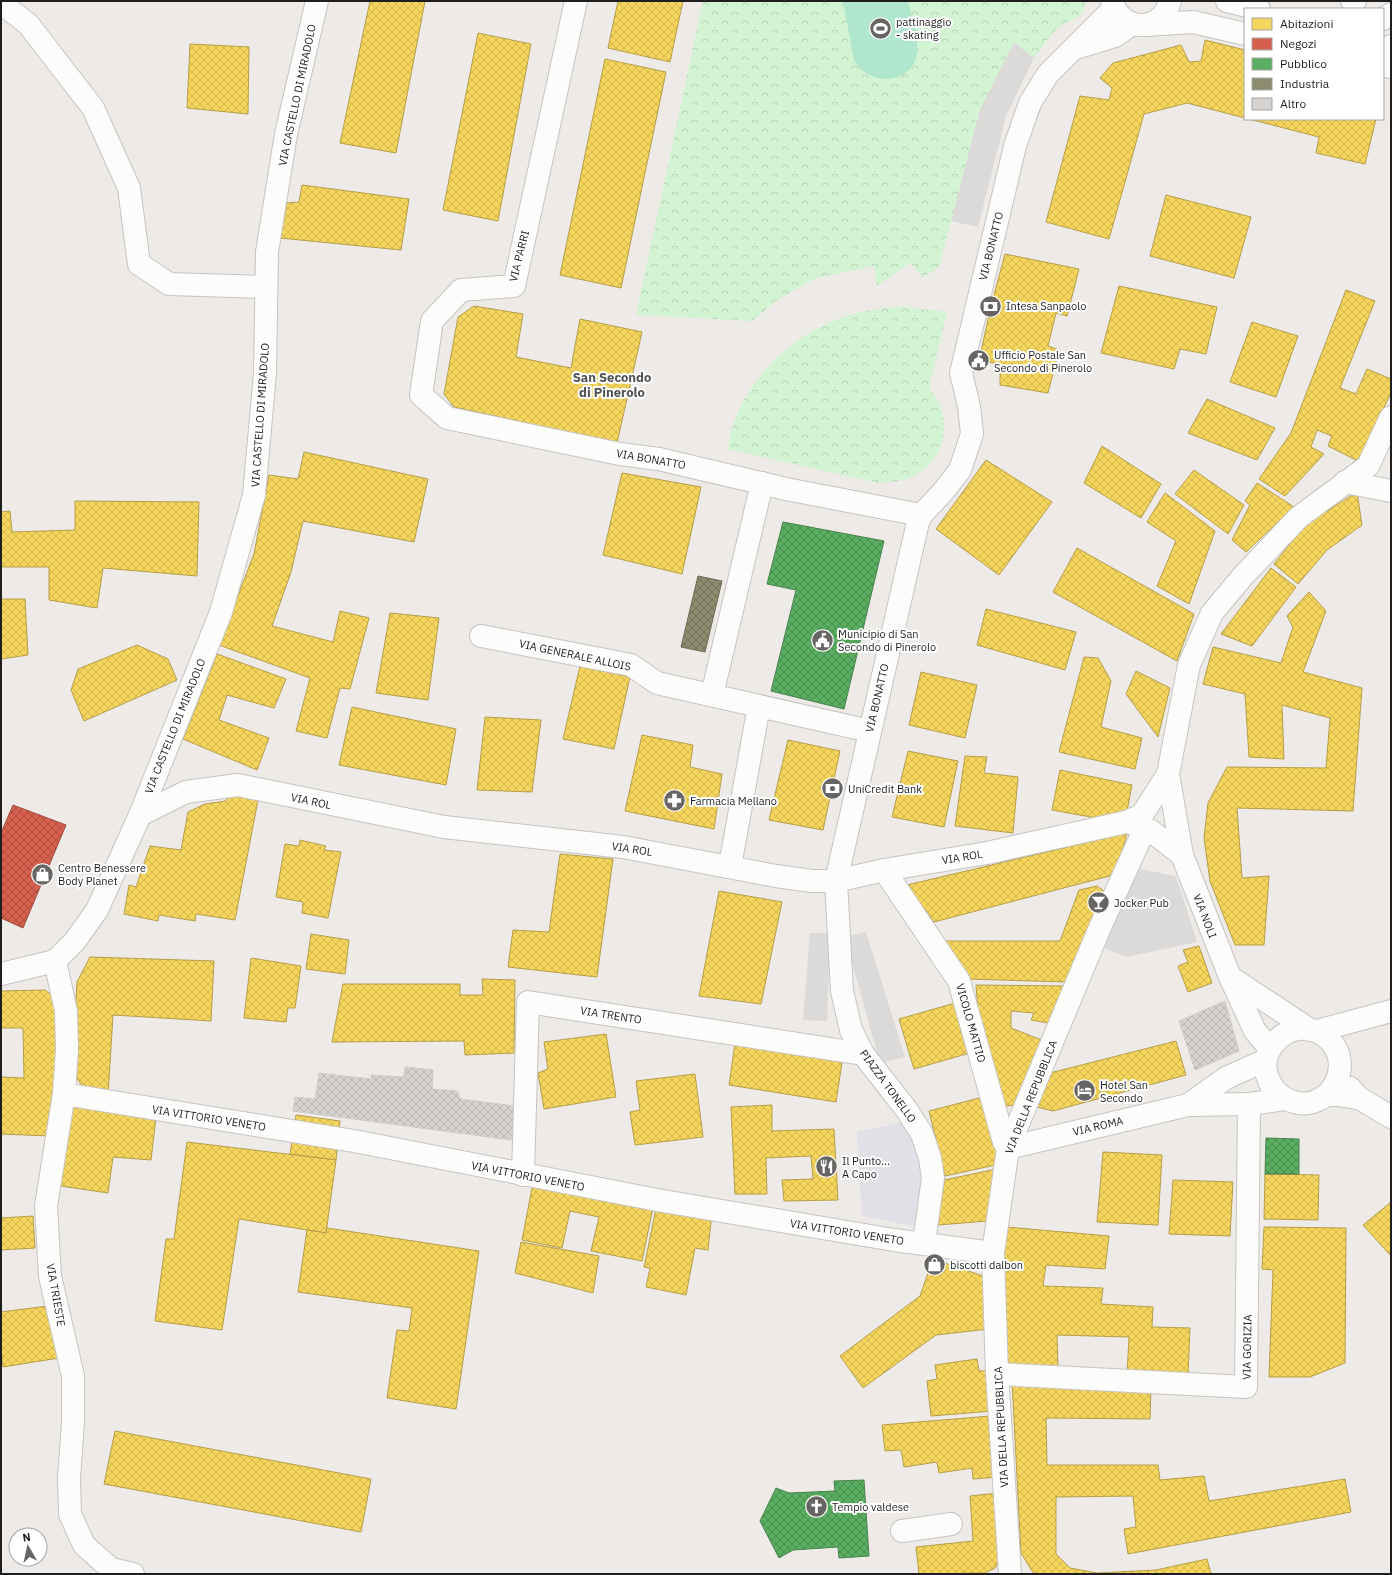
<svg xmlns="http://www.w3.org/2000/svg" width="1392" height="1575" font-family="'IBM Plex Sans',sans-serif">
<defs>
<pattern id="park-crowns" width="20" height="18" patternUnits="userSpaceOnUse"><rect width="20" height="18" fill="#d3f4d2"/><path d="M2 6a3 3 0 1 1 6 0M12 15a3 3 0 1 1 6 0" fill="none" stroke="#b5d1b4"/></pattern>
<pattern id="homes-cross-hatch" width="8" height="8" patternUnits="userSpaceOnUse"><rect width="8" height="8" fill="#f6d55c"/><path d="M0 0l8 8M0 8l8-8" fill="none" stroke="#d2b650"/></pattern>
<pattern id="shops-cross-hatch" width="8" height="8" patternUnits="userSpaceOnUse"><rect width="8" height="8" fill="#d6604d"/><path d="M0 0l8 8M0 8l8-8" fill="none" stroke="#ad4f3f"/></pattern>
<pattern id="public-cross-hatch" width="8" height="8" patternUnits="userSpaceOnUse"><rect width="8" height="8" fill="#5aae61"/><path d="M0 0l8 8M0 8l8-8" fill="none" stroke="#4a8d4f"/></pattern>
<pattern id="industry-cross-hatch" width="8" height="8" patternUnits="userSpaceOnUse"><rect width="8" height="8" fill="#8c8c6e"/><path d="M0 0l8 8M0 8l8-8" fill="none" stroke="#72725a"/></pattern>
<pattern id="building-cross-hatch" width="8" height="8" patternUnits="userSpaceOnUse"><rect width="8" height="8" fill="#d5d2d0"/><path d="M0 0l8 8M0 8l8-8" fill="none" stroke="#b6b4b2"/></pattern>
</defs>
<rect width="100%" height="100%" fill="#edeae7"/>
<g fill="#dbdad8">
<polygon points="1014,42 1034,58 1006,116 978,227 951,221 980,109"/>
<polygon points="1139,869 1176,876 1197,942 1126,957 1102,947"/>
<polygon points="866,932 905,1057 880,1063 845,937"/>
<polygon points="810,933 830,933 827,1021 803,1020"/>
</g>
<g fill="url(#park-crowns)">
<path d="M703 1H1086C1083 20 1071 18 1058 28 1049 36 1042 48 1034 58L1014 42 980 109 939 267 923 277 910 263 877 286 874 266 816 278 779 299 752 321 636 315Z"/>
<path d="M904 307 947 312 929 388C953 415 948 458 914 476 904 481 890 482 878 483L728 449C736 387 788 335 847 316 866 309 885 308 904 307Z"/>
</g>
<path fill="#afe6cd" d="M843 1H908C911 14 921 47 916 59 905 87 867 84 854 60Z"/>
<polygon fill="#e1e0e6" points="904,1122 914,1139 924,1176 918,1227 862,1216 857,1132"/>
<g fill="url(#homes-cross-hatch)" stroke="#b59e49">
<polygon points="370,1 425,1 396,153 340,143"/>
<polygon points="618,1 683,1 670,62 608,48"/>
<polygon points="478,33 531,44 498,221 443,210"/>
<polygon points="1205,40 1245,50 1245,118 1187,103 1144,114 1109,239 1046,222 1080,96 1109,100 1112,88 1100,78 1113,63 1181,45 1189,62 1201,61"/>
<polygon points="190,44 249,47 248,114 187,108"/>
<polygon points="605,59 666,72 621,288 560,275"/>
<polygon points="1249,119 1376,119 1365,164 1316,153 1319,137"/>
<polygon points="302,185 409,199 401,250 280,238 287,203 299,202"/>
<polygon points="1166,195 1251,217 1234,278 1150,256"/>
<polygon points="1005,254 1079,269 1067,316 1056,313 1048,346 1059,350 1048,393 1000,385 1000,364 979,361 991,306"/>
<polygon points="1119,286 1217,307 1206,354 1180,349 1174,369 1101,353"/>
<polygon points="1346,290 1375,301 1340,388 1356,394 1367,369 1391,379 1391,393 1358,461 1328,446 1332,436 1317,430 1311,447 1324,454 1285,496 1259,479 1291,433"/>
<polygon points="474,306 523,314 516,357 571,368 580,319 642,332 617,443 454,407 444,394 458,317"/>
<polygon points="1252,322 1298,336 1276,397 1230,382"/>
<polygon points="1207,399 1275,428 1257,460 1188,433"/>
<polygon points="1102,446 1161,484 1141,518 1084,483"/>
<polygon points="304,452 428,479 414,542 303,521 291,572 272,626 333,642 340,611 369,618 350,689 340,688 327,738 296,731 310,678 219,645 254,554 269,475 298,479"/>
<polygon points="986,460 1052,502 999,575 936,529"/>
<polygon points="1194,470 1244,505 1228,534 1175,494"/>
<polygon points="622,473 701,487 682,574 603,555"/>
<polygon points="1257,483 1294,507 1246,552 1232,540 1250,505 1245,501"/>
<polygon points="1357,492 1362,525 1327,550 1298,584 1274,564 1305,525"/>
<polygon points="1165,493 1215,531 1189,604 1157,586 1176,541 1147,522"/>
<polygon points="75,501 199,502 197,576 103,568 97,608 49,600 49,567 1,567 1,512 10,511 12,532 75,530"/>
<polygon points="1077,548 1194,614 1177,661 1053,592"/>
<polygon points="1271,568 1296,587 1252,646 1221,634"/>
<polygon points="1309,592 1326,611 1303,672 1362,688 1353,811 1237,808 1242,878 1269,876 1264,945 1235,945 1210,881 1204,838 1208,803 1227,767 1326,768 1330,718 1282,705 1284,759 1249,757 1245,694 1203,684 1213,647 1281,663 1293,627 1287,616"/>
<polygon points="1,599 25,599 28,655 1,659"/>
<polygon points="986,609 1076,632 1065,670 977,645"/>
<polygon points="390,613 439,618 428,700 376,693"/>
<polygon points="137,645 168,659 177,680 84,721 71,690 78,669"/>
<polygon points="217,654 286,679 274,708 227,695 219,720 269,738 257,770 183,739"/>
<polygon points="1084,657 1098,658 1111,681 1101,727 1142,738 1135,769 1059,752"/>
<polygon points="580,666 630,677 614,749 563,739"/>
<polygon points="1136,671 1170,688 1158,737 1126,694"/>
<polygon points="921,672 977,685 965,738 909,725"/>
<polygon points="352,707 456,729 446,785 339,765"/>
<polygon points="485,717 541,720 532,792 477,790"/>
<polygon points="642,735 693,745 690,767 722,774 714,829 625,811"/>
<polygon points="788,740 840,751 823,830 769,820"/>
<polygon points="908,751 958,761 944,827 892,817"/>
<polygon points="965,756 987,757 984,773 1018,777 1013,833 955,826"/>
<polygon points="1060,770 1132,785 1127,811 1096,818 1052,810"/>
<polygon points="229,795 258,800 235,920 196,914 195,921 159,915 158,921 124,914 129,885 136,887 150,846 181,850 188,812 205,804 226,801"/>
<polygon points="1127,833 1117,874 934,922 907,885"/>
<polygon points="300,840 326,846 324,850 341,852 328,918 302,913 303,902 276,897 285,844 299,846"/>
<polygon points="560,854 613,859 597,977 508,967 513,930 549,932"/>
<polygon points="1097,886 1104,891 1066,982 967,979 940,941 1060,941 1079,890"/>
<polygon points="719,891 782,902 761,1004 699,996"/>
<polygon points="311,934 349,940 345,974 306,969"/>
<polygon points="1199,946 1212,983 1188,992 1178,966 1188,962 1183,950"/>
<polygon points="90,957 214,961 211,1021 113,1015 108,1096 87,1094 72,1070 77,982"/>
<polygon points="251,958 301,966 295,1008 288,1008 286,1022 244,1018"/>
<polygon points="482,979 515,980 514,1053 465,1055 464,1041 332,1042 343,984 460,984 460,995 483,995"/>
<polygon points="976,985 1066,986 1048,1023 1031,1020 1034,1013 1011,1011 1011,1028 1044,1041 1015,1105 996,1107 981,1050"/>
<polygon points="45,990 56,999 62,1076 49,1136 1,1134 1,1077 24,1078 23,1028 1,1028 1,991"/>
<polygon points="959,1002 973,1052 914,1069 899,1019"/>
<polygon points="606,1034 616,1097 544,1109 538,1073 548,1069 544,1042"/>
<polygon points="1176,1041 1186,1075 1053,1111 1033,1106 1046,1074"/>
<polygon points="735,1043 843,1056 836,1102 729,1085"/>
<polygon points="695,1074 703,1137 635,1145 630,1112 640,1110 636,1081"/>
<polygon points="987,1096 1000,1164 945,1176 929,1111"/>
<polygon points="71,1101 156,1117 151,1160 113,1157 108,1193 61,1186"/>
<polygon points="772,1105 772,1131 834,1129 838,1200 784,1201 782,1180 813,1179 811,1156 766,1158 767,1194 735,1194 731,1107"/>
<polygon points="296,1115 340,1121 336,1160 290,1154"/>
<polygon points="187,1142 336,1160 326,1233 239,1219 222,1330 155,1321 166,1239 174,1239"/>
<polygon points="1103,1152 1162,1155 1158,1225 1097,1222"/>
<polygon points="997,1169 987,1221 938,1225 944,1180"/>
<polygon points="1265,1174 1319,1175 1318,1220 1264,1219"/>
<polygon points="1173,1180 1233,1182 1230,1236 1169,1234"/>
<polygon points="533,1183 654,1203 642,1261 591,1251 599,1217 570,1211 562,1248 522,1240"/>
<polygon points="1391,1202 1391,1256 1363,1225"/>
<polygon points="657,1204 712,1212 708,1250 695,1248 686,1295 646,1287 650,1268 644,1267"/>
<polygon points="33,1216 35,1248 1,1250 1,1218"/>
<polygon points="1006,1227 1109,1236 1105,1269 1046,1265 1043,1286 1103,1288 1101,1304 1153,1307 1152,1327 1190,1328 1188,1376 1127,1375 1129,1337 1057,1335 1058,1369 1006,1367 1000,1284"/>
<polygon points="1264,1227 1346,1228 1345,1363 1310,1377 1269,1377 1273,1270 1262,1269"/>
<polygon points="327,1228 479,1251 456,1409 387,1398 397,1330 409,1331 412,1308 298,1292 307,1230 326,1233"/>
<polygon points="521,1242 599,1256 593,1293 515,1273"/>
<polygon points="933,1259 986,1277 989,1329 936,1335 863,1388 840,1356 920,1296"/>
<polygon points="48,1306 59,1358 3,1367 1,1350 1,1312"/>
<polygon points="977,1359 979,1371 990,1371 993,1411 931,1416 927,1381 937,1379 935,1365"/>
<polygon points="1012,1381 1151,1387 1150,1419 1046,1418 1047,1465 1158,1465 1160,1480 1204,1476 1209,1501 1345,1479 1351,1512 1128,1554 1124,1529 1136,1527 1133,1496 1056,1497 1056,1554 1070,1568 1097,1573 1156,1570 1207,1559 1211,1574 1034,1574 1021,1553"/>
<polygon points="991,1416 998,1477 973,1479 972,1468 939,1473 937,1462 904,1467 901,1450 885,1451 882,1425"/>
<polygon points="115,1431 371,1479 361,1532 104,1484"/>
<polygon points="999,1493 1002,1556 995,1568 985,1573 919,1574 916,1547 973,1541 970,1496"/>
</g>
<polygon fill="url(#shops-cross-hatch)" stroke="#9f4c3f" points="13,805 66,825 23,928 1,918 1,833"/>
<g fill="url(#public-cross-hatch)" stroke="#48834d">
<polygon points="783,522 884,541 844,709 771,691 796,590 767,584"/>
<polygon points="1266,1138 1299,1139 1299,1174 1265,1174"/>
<polygon points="864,1480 869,1556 839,1558 838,1547 793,1550 779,1558 760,1521 776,1488 789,1493 835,1491 834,1481"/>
</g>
<polygon fill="url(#industry-cross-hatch)" stroke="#6b6b56" points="698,576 722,581 705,652 681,647"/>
<g fill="url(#building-cross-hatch)" stroke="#d0ccc8">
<polygon points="1225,1001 1239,1051 1195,1070 1179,1021"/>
<polygon points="405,1067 433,1070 432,1089 458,1091 460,1099 515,1106 511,1140 293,1111 295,1097 315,1099 319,1073 372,1079 371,1075 404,1077"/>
</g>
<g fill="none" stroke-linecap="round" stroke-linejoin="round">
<defs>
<g id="minor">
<polyline points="576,1 514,286 461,290 432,321 421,395 447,418 620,454 659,459 786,489 921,515"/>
<path d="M1112 1C1121 33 1162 33 1170 1"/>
<polyline points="1227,1 1259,9"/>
<polyline points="1352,1 1355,1"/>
<polyline points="1,3 28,24 93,108 129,188 139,264 169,284 266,287"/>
<polyline points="1383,19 1391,14"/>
<polyline points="1145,25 1193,22 1245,34"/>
<polyline points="1076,48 1115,36 1132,24"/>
<polyline points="1383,50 1391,46"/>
<polyline points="1383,65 1391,67"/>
<polyline points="1345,482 1391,491"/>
<polyline points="481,636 631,665 657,683 870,731"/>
<polyline points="712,695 762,483"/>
<polyline points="140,815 186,792 238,785 444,827 623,847 776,876 812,881 836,881 884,870 987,853 1126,822 1142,815 1168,774"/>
<polyline points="1131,823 1151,831 1182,855"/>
<polyline points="730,866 759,706"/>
<polyline points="884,870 959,981 1004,1142 1008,1148"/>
<polyline points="55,961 66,1011 67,1049 64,1094 46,1206 50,1276 73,1376 73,1422 69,1478 70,1514 84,1545 111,1569 133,1574"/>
<polyline points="1,974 55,961 75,941 97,910 140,815 221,612 254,495 265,373 267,252 286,134 317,1"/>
<polyline points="1230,977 1310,1030"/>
<polyline points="1317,1031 1391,1011"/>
<polyline points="1270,1049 1255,1031 1230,977 1182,855 1168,774 1189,665 1212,613 1243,576 1299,517 1368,466 1391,417"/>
<polyline points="1350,1088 1359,1098 1391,1117"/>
<polyline points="64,1094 354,1141 657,1200 894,1240 993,1253"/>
<path d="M1327 1095C1367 1051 1304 1002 1272 1046 1266 1054 1264 1065 1267 1075 1271 1089 1280 1098 1294 1102 1301 1104 1310 1104 1318 1100 1321 1099 1325 1095 1328 1095 1338 1094 1349 1097 1359 1098"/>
<polyline points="1188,1105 1226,1078 1266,1060"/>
<polyline points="1008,1148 1188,1105 1249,1104 1285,1099"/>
<polyline points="523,1175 528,1002 863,1054"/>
<polyline points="924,1243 933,1178 930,1158 922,1134 906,1109 863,1054 851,1030 842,991 836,881 918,522 921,515 942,493 960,470 972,434 969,406 961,373 1015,146 1030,103 1048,74 1114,8"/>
<polyline points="997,1374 1246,1387 1249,1104"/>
<polyline points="902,1531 951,1524"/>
<polyline points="1010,1574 997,1374 993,1253 1008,1148 1101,925 1145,828"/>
</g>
</defs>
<use href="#minor" stroke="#c5c4c3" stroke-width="24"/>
<use href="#minor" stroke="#fcfcfb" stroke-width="22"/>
</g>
<defs>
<symbol id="stadium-disc" viewBox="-11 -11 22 22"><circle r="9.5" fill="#666564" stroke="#fff"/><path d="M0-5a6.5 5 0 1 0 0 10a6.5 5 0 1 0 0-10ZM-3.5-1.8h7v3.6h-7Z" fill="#fff"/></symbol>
<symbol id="bank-disc" viewBox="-11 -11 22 22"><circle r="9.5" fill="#666564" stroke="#fff"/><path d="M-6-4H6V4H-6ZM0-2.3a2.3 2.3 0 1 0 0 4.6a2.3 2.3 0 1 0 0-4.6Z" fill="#fff"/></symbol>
<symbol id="civic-disc" viewBox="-11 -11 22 22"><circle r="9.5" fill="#666564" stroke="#fff"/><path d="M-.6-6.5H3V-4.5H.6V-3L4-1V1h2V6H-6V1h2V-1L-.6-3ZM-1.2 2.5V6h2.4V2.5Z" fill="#fff"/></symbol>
<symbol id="pharmacy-disc" viewBox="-11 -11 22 22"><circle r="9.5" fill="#666564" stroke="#fff"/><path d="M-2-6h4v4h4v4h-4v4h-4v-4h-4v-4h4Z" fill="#fff"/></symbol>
<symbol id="shop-disc" viewBox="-11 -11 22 22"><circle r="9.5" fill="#666564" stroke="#fff"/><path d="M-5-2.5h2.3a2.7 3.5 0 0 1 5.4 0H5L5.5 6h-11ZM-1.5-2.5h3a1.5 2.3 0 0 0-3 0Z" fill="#fff"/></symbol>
<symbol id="bar-disc" viewBox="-11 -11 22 22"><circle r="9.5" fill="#666564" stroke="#fff"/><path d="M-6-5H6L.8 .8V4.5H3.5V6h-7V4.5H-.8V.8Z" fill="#fff"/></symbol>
<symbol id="hotel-disc" viewBox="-11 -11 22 22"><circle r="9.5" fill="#666564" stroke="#fff"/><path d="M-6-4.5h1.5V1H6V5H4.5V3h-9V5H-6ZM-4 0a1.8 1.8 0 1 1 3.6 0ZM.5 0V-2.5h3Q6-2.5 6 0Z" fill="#fff"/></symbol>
<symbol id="restaurant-disc" viewBox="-11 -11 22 22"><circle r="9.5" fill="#666564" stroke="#fff"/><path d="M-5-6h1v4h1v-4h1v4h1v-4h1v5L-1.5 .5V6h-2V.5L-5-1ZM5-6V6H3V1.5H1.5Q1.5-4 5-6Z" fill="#fff"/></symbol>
<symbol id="church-disc" viewBox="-11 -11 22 22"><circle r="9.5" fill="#666564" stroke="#fff"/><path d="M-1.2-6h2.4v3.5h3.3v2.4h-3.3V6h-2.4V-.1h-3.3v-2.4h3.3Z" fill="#fff"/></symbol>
</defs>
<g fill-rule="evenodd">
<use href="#stadium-disc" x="868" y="16" width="25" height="25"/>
<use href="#bank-disc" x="978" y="294" width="25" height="25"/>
<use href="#civic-disc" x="966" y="348" width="25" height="25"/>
<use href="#civic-disc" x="810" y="628" width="25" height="25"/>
<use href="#bank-disc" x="820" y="776" width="25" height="25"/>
<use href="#pharmacy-disc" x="662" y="788" width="25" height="25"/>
<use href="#shop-disc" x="30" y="862" width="25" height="25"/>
<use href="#bar-disc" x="1086" y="890" width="25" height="25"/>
<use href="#hotel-disc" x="1072" y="1078" width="25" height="25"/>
<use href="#restaurant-disc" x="814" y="1154" width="25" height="25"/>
<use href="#shop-disc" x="922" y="1252" width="25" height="25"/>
<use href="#church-disc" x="804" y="1494" width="25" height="25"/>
</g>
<g text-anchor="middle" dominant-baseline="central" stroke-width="4" stroke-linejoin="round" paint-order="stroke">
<g font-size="11" fill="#1e1e1e" stroke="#fff" text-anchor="start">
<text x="896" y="22">pattinaggio<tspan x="896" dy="13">- skating</tspan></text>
<text x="1006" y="306">Intesa Sanpaolo</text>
<text x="994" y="355">Ufficio Postale San<tspan x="994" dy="13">Secondo di Pinerolo</tspan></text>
<text x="838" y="634">Municipio di San<tspan x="838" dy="13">Secondo di Pinerolo</tspan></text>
<text x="848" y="789">UniCredit Bank</text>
<text x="690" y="801">Farmacia Mellano</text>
<text x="58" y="868">Centro Benessere<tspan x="58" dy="13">Body Planet</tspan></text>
<text x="1114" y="903">Jocker Pub</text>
<text x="1100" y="1085">Hotel San<tspan x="1100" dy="13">Secondo</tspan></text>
<text x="842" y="1161">Il Punto...<tspan x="842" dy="13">A Capo</tspan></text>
<text x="950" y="1265">biscotti dalbon</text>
<text x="832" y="1507">Tempio valdese</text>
</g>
<g font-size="11" fill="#1e1e1e" stroke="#fff">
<text transform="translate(297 95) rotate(-78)">VIA CASTELLO DI MIRADOLO</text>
<text transform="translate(991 246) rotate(-76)">VIA BONATTO</text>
<text transform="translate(519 256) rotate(-76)">VIA PARRI</text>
<text transform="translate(260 415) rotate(-86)">VIA CASTELLO DI MIRADOLO</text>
<text transform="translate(651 459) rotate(10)">VIA BONATTO</text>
<text transform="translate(575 655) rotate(12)">VIA GENERALE ALLOIS</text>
<text transform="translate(877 698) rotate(-77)">VIA BONATTO</text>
<text transform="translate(175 726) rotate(-68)">VIA CASTELLO DI MIRADOLO</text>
<text transform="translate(311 801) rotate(12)">VIA ROL</text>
<text transform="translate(632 849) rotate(9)">VIA ROL</text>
<text transform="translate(962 857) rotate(-9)">VIA ROL</text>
<text transform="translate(1205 916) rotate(69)">VIA NOLI</text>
<text transform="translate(611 1015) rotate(9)">VIA TRENTO</text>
<text transform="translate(971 1023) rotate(74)">VICOLO MATTIO</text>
<text transform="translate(888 1086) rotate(54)">PIAZZA TONELLO</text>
<text transform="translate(1031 1097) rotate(-68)">VIA DELLA REPUBBLICA</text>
<text transform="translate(209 1118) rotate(9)">VIA VITTORIO VENETO</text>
<text transform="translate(1098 1126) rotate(-13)">VIA ROMA</text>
<text transform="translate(528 1176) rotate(11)">VIA VITTORIO VENETO</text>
<text transform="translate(847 1232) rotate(9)">VIA VITTORIO VENETO</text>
<text transform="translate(56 1295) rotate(80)">VIA TRIESTE</text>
<text transform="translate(1247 1347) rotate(-89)">VIA GORIZIA</text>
<text transform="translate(1001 1427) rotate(-93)">VIA DELLA REPUBBLICA</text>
</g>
<g font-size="13" font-weight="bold" fill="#515151" stroke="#fff">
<text x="612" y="377">San Secondo<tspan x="612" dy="15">di Pinerolo</tspan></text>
</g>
</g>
<rect width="1392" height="1575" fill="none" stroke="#1e1e1e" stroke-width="4"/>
<rect x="1244" y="8" width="140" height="112" fill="#ffffff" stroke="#a5a5a5"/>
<rect x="1252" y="18" width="20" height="12" fill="#f6d55c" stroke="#a5a5a5"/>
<text x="1280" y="28" font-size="12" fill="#1e1e1e">Abitazioni</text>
<rect x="1252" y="38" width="20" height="12" fill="#d6604d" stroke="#a5a5a5"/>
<text x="1280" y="48" font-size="12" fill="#1e1e1e">Negozi</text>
<rect x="1252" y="58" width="20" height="12" fill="#5aae61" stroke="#a5a5a5"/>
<text x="1280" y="68" font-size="12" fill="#1e1e1e">Pubblico</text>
<rect x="1252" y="78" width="20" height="12" fill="#8c8c6e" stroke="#a5a5a5"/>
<text x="1280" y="88" font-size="12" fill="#1e1e1e">Industria</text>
<rect x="1252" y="98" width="20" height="12" fill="#d5d2d0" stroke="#a5a5a5"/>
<text x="1280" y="108" font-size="12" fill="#1e1e1e">Altro</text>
<g transform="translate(28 1547) rotate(351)"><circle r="19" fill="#ffffff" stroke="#a5a5a5"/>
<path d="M0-3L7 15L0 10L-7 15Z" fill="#666564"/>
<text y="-6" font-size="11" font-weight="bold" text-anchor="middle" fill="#1e1e1e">N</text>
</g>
</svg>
